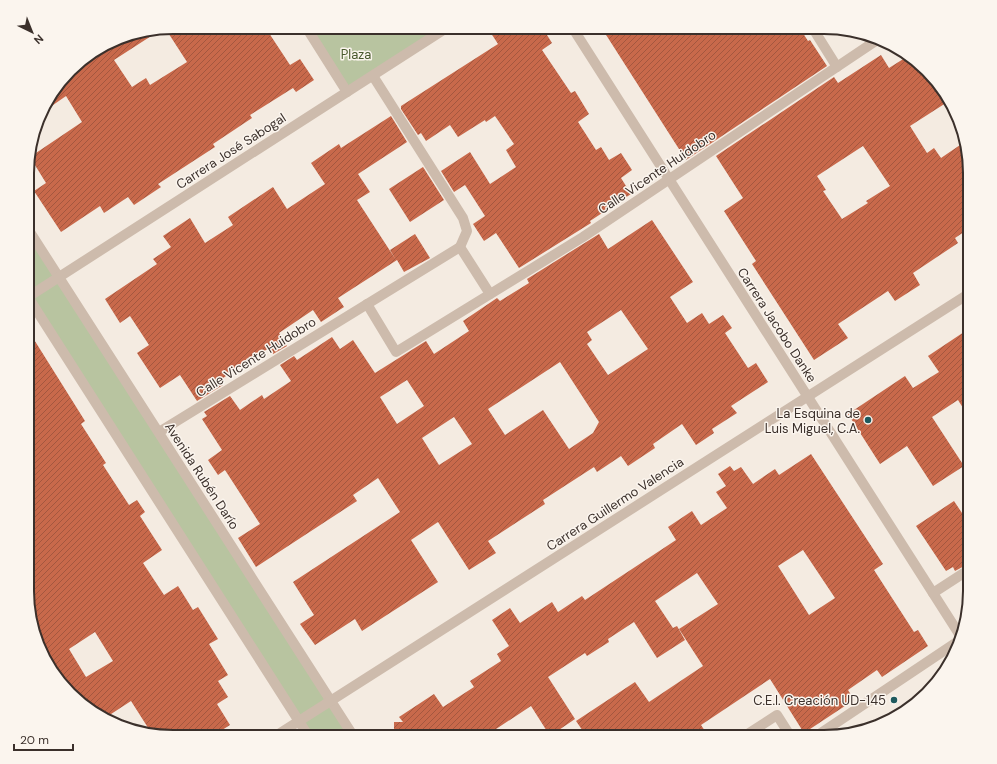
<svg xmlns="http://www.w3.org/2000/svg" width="997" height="764" font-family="'DM Sans',sans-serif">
<defs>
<pattern id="building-hatch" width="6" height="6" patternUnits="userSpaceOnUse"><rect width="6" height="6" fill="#c8694b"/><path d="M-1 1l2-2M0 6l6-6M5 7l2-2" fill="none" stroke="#a4573f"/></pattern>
</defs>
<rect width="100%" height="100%" fill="#f4ebe1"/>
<g fill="#b8c4a0">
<polygon points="306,27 448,27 347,92"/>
<polygon points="28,229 354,737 309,737 28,297"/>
</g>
<g fill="url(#building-hatch)" fill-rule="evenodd">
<polygon points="173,27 265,27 290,65 300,59 314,80 296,92 293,88 250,115 252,118 213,144 215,147 158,184 161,187 134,205 128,197 104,213 100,206 61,232 34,191 46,183 30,157 82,122 66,96 43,112 46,100 77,63 126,35 162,29 114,60 132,87 146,78 150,85 187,62 165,28"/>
<polygon points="487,27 542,27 552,43 542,50 571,93 575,91 589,114 578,122 596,150 601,147 609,160 621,153 632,170 621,178 631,194 590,221 591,223 519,268 496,233 484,241 473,224 485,216 465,185 454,192 441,171 470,152 490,184 516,167 506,150 514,144 495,116 486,122 485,120 458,137 450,125 426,141 421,133 418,135 401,109 401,106 498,44"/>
<polygon points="601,27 627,27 632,35 643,27 799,27 808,41 810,40 827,66 686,160"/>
<path d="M881 55 889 68 908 56 920 63 949 101 910 126 927 153 934 148 941 158 963 143 970 173V228L955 238 958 243 913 273 920 285 895 301 888 291 838 324 848 338 814 360 752 264 756 261 724 211 743 198 716 156 834 77 838 83ZM863 146 890 186 866 201 868 203 842 219 823 191 826 190 817 176Z"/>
<polygon points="391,116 407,142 358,174 370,192 357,200 396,260 390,250 415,234 430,258 404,272 397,260 338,298 344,307 321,322 313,310 279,333 287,346 273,354 269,348 220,380 223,385 197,401 180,375 160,388 137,353 149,345 130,316 120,323 105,299 157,264 153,259 171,247 163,236 190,218 205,243 233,225 228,217 273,187 287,209 325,184 311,163 339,144 341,148"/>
<polygon points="423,167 444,200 410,222 389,189"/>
<path d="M652 220 693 282 670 297 687 323 702 313 709 324 723 315 732 328 725 333 748 368 756 363 768 382 731 406 737 413 712 429 714 433 696 445 682 424 653 444 655 448 628 466 621 456 597 472 594 467 543 500 545 504 488 541 496 553 469 570 438 522 411 540 438 582 362 631 355 619 315 645 300 624 314 615 293 582 400 512 378 478 353 495 357 501 256 567 238 538 260 524 225 470 218 475 208 460 222 450 202 419 207 416 204 412 230 396 240 410 262 395 264 399 291 381 280 365 294 356 297 360 332 337 340 349 353 340 375 373 426 341 434 354 469 331 463 321 497 298 500 301 529 283 527 279 599 234 608 249ZM621 310 648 349 608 375 587 344 592 340 587 332ZM560 362 599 422 593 433 569 449 543 410 505 435 488 409ZM407 380 424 406 397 424 380 397ZM454 417 472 444 439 465 422 438Z"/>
<polygon points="970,328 970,419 958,400 932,417 964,466 933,486 907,446 880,464 848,414 905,376 913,388 939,372 928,356"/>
<path d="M28 330 85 421 81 424 106 463 103 465 129 505 137 500 145 512 140 516 162 550 143 563 164 595 178 586 193 610 198 607 218 639 209 644 228 675 218 681 228 697 217 704 230 725 211 737H164L152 734 131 701 105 718 77 701 42 656 27 601ZM95 632 113 661 86 677 69 649Z"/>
<path d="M811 454 883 564 874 570 914 632 918 630 928 646 882 677 877 670 848 690 854 700 804 733 770 679 701 725 709 737H587L576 721 635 682 649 702 703 666 679 629 718 604 697 573 655 601 673 628 677 626 685 640 657 658 634 622 608 639 609 642 587 656 585 653 548 677 575 719 550 736 531 706 484 737H394V722H403L399 717 434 694 443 707 474 687 470 681 501 661 497 654 509 646 492 620 510 608 520 623 552 602 558 612 582 596 585 600 676 540 668 527 692 511 701 525 727 508 716 492 726 486 718 474 730 466 734 471 741 467 753 484 775 469 779 475ZM803 550 835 598 809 615 778 566Z"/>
<polygon points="954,501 970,525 970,563 955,571 953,567 946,571 916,526"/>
</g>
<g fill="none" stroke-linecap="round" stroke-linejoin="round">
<g stroke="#cdbbac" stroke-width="10">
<polyline points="306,27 347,92"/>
<polyline points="572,27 961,637"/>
<polyline points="812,27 837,67"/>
<polyline points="373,76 463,218 467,231 460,247"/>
<polyline points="28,229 354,737"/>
<polyline points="460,247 490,294"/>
<polyline points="28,297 309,737"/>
<polyline points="28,297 448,27"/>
<polyline points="367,304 396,352 583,237 880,38"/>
<polyline points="159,432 460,247"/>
<polyline points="933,593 970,569"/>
<polyline points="274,737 970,293"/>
<polyline points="743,737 777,715 791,737"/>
<polyline points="815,737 960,640"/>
</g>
</g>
<g fill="#1f5a5e" stroke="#fbf5ee" stroke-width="1.5">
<circle cx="868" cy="420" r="4"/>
<circle cx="894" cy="700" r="4"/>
</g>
<g text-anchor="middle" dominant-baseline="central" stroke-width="3" stroke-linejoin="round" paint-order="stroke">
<g font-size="13" fill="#4a5a2e" stroke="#fbf5ee">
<text x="356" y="54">Plaza</text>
</g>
<g font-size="13" fill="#3b302b" stroke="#fbf5ee">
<text transform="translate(231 151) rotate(-33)">Carrera José Sabogal</text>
<text transform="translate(657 172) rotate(-34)">Calle Vicente Huidobro</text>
<text transform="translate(777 325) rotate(57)">Carrera Jacobo Danke</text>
<text transform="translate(256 357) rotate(-32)">Calle Vicente Huidobro</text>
<text transform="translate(202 476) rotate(57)">Avenida Rubén Darío</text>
<text transform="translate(615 504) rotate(-33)">Carrera Guillermo Valencia</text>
</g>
<g font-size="13" fill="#3b302b" stroke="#fbf5ee" text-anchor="end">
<text x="860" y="413">La Esquina de<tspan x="860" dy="15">Luis Miguel, C.A.</tspan></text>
<text x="886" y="700">C.E.I. Creación UD-145</text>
</g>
</g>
<path d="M0 0H997V764H0ZM173 34H824A139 139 0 0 1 963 173V591A139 139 0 0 1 824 730H173A139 139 0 0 1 34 591V173A139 139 0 0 1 173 34Z" fill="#fbf5ee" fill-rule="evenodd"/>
<path fill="none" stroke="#3b302b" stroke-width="2" d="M173 34H824A139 139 0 0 1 963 173V591A139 139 0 0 1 824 730H173A139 139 0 0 1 34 591V173A139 139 0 0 1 173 34Z"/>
<g transform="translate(32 32) rotate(137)" stroke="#fbf5ee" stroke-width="3" paint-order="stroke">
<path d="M0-3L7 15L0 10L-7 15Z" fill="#3b302b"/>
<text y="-6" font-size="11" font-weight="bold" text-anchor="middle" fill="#3b302b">N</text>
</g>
<path d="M14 744v6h59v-6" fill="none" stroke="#3b302b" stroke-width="2"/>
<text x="20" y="744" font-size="12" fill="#3b302b" stroke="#fbf5ee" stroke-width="3" paint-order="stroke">20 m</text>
</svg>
